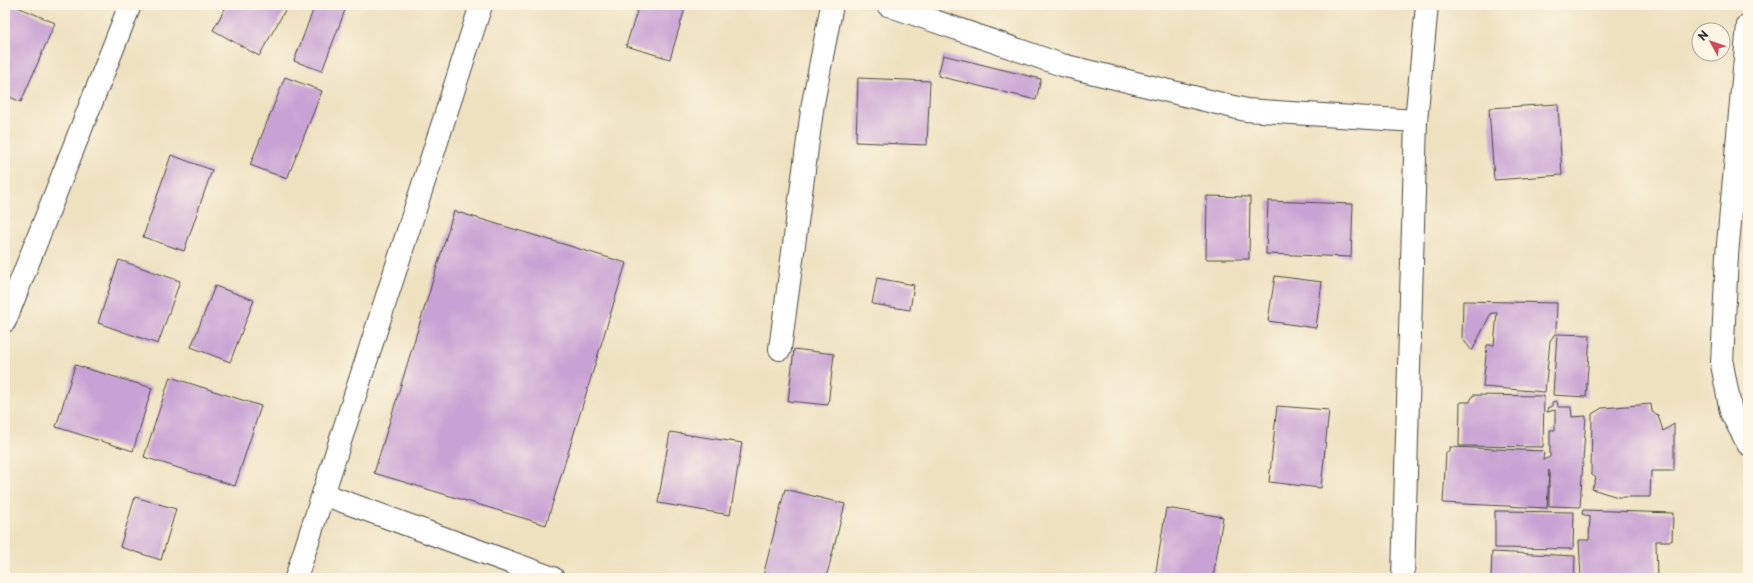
<svg xmlns="http://www.w3.org/2000/svg" width="1753" height="583" font-family="'Playpen Sans',sans-serif">
<rect width="100%" height="100%" fill="#fcf5e5"/>
<filter id="ink" filterUnits="userSpaceOnUse"><feTurbulence type="fractalNoise" baseFrequency=".025" numOctaves="2"/><feDisplacementMap in="SourceGraphic" scale="8" xChannelSelector="R" yChannelSelector="G"/><feConvolveMatrix kernelMatrix="1 2 1 2 8 2 1 2 1" color-interpolation-filters="sRGB"/></filter>
<filter id="wash" filterUnits="userSpaceOnUse"><feTurbulence type="fractalNoise" baseFrequency=".012" numOctaves="4" result="noise"/><feDisplacementMap in="SourceGraphic" scale="16" xChannelSelector="R" yChannelSelector="G"/><feGaussianBlur stdDeviation="0.9" result="paint"/><feColorMatrix in="noise" values="0 0 0 0 0 0 0 0 0 0 0 0 0 0 0 0 0 1.4 0 .05"/><feComposite in="paint" operator="in"/></filter>
<g filter="url(#wash)">
<rect width="100%" height="100%" fill="#eee1c0"/>
<g id="blocks">
<g fill="#c8a2d4">
<polygon points="5,5 13,5 55,23 21,102 5,95"/>
<polygon points="227,5 288,5 259,56 213,30"/>
<polygon points="315,5 347,5 322,71 294,61"/>
<polygon points="639,5 686,5 670,59 626,46"/>
<polygon points="943,55 1041,79 1036,100 938,76"/>
<polygon points="285,77 322,91 287,179 250,165"/>
<polygon points="858,78 930,81 927,145 856,142"/>
<polygon points="1558,104 1562,175 1494,180 1489,108"/>
<polygon points="171,155 212,170 184,251 143,237"/>
<polygon points="1207,196 1250,197 1249,259 1206,259"/>
<polygon points="1268,201 1353,204 1351,257 1266,254"/>
<polygon points="454,211 626,263 546,525 374,473"/>
<polygon points="119,260 180,281 158,344 98,323"/>
<polygon points="1275,276 1322,282 1316,328 1268,321"/>
<polygon points="877,278 914,285 910,310 872,304"/>
<polygon points="215,286 254,300 230,362 191,347"/>
<polygon points="1463,301 1557,303 1556,332 1550,341 1545,392 1483,387 1487,345 1494,345 1497,313 1491,313 1472,351 1462,338"/>
<polygon points="1557,334 1590,335 1586,397 1553,395"/>
<polygon points="794,349 834,354 828,405 788,401"/>
<polygon points="75,365 152,388 133,451 56,427"/>
<polygon points="170,377 261,406 235,486 144,457"/>
<polygon points="1473,395 1544,396 1543,447 1459,446 1460,402 1470,402"/>
<polygon points="1557,401 1558,407 1571,407 1572,417 1586,416 1580,507 1549,506 1549,470 1547,508 1443,503 1446,452 1450,452 1450,447 1544,451 1543,460 1550,457 1550,430 1555,430 1555,410 1547,412 1548,407 1552,407 1552,402"/>
<polygon points="1651,404 1652,412 1658,415 1663,431 1674,424 1674,471 1651,471 1650,497 1618,497 1592,489 1596,478 1591,474 1592,414 1602,408"/>
<polygon points="1277,406 1329,410 1321,488 1269,482"/>
<polygon points="670,432 742,443 730,515 658,503"/>
<polygon points="785,489 845,504 826,578 771,578 763,576"/>
<polygon points="135,497 176,509 161,560 120,547"/>
<polygon points="1166,508 1223,517 1213,578 1155,578"/>
<polygon points="1583,510 1673,513 1672,541 1656,541 1657,578 1581,578 1579,540 1589,540 1590,517 1582,514"/>
<polygon points="1495,511 1574,512 1573,549 1495,548"/>
<polygon points="1492,552 1575,556 1574,578 1491,578"/>
</g>
</g>
</g>
<g filter="url(#ink)">
<use href="#blocks" fill-opacity="0" stroke="#484641" stroke-width="1"/>
<g fill="none" stroke-linecap="round" stroke-linejoin="round">
<defs>
<g id="street">
<polyline points="888,5 1062,65 1246,110 1416,121"/>
<polyline points="1748,25 1727,255 1722,364 1731,412 1748,444"/>
<polyline points="5,321 130,5"/>
<polyline points="780,349 813,103 832,5"/>
<polyline points="323,494 553,578"/>
<polyline points="296,578 481,5"/>
<polyline points="1403,578 1416,121 1427,5"/>
</g>
</defs>
<use href="#street" stroke="#484641" stroke-width="24"/>
<use href="#street" stroke="#fff" stroke-width="22"/>
</g>
</g>
<rect width="1753" height="583" fill="none" stroke="#fcf5e5" stroke-width="20"/>
<g transform="translate(1711 42) rotate(310)"><circle r="19" fill="#fcf5e5" stroke="#a8a49b"/>
<path d="M0-3L7 15L0 10L-7 15Z" fill="#d1495b"/>
<text y="-6" font-size="11" font-weight="bold" text-anchor="middle" fill="#2b2b2b">N</text>
</g>
</svg>
